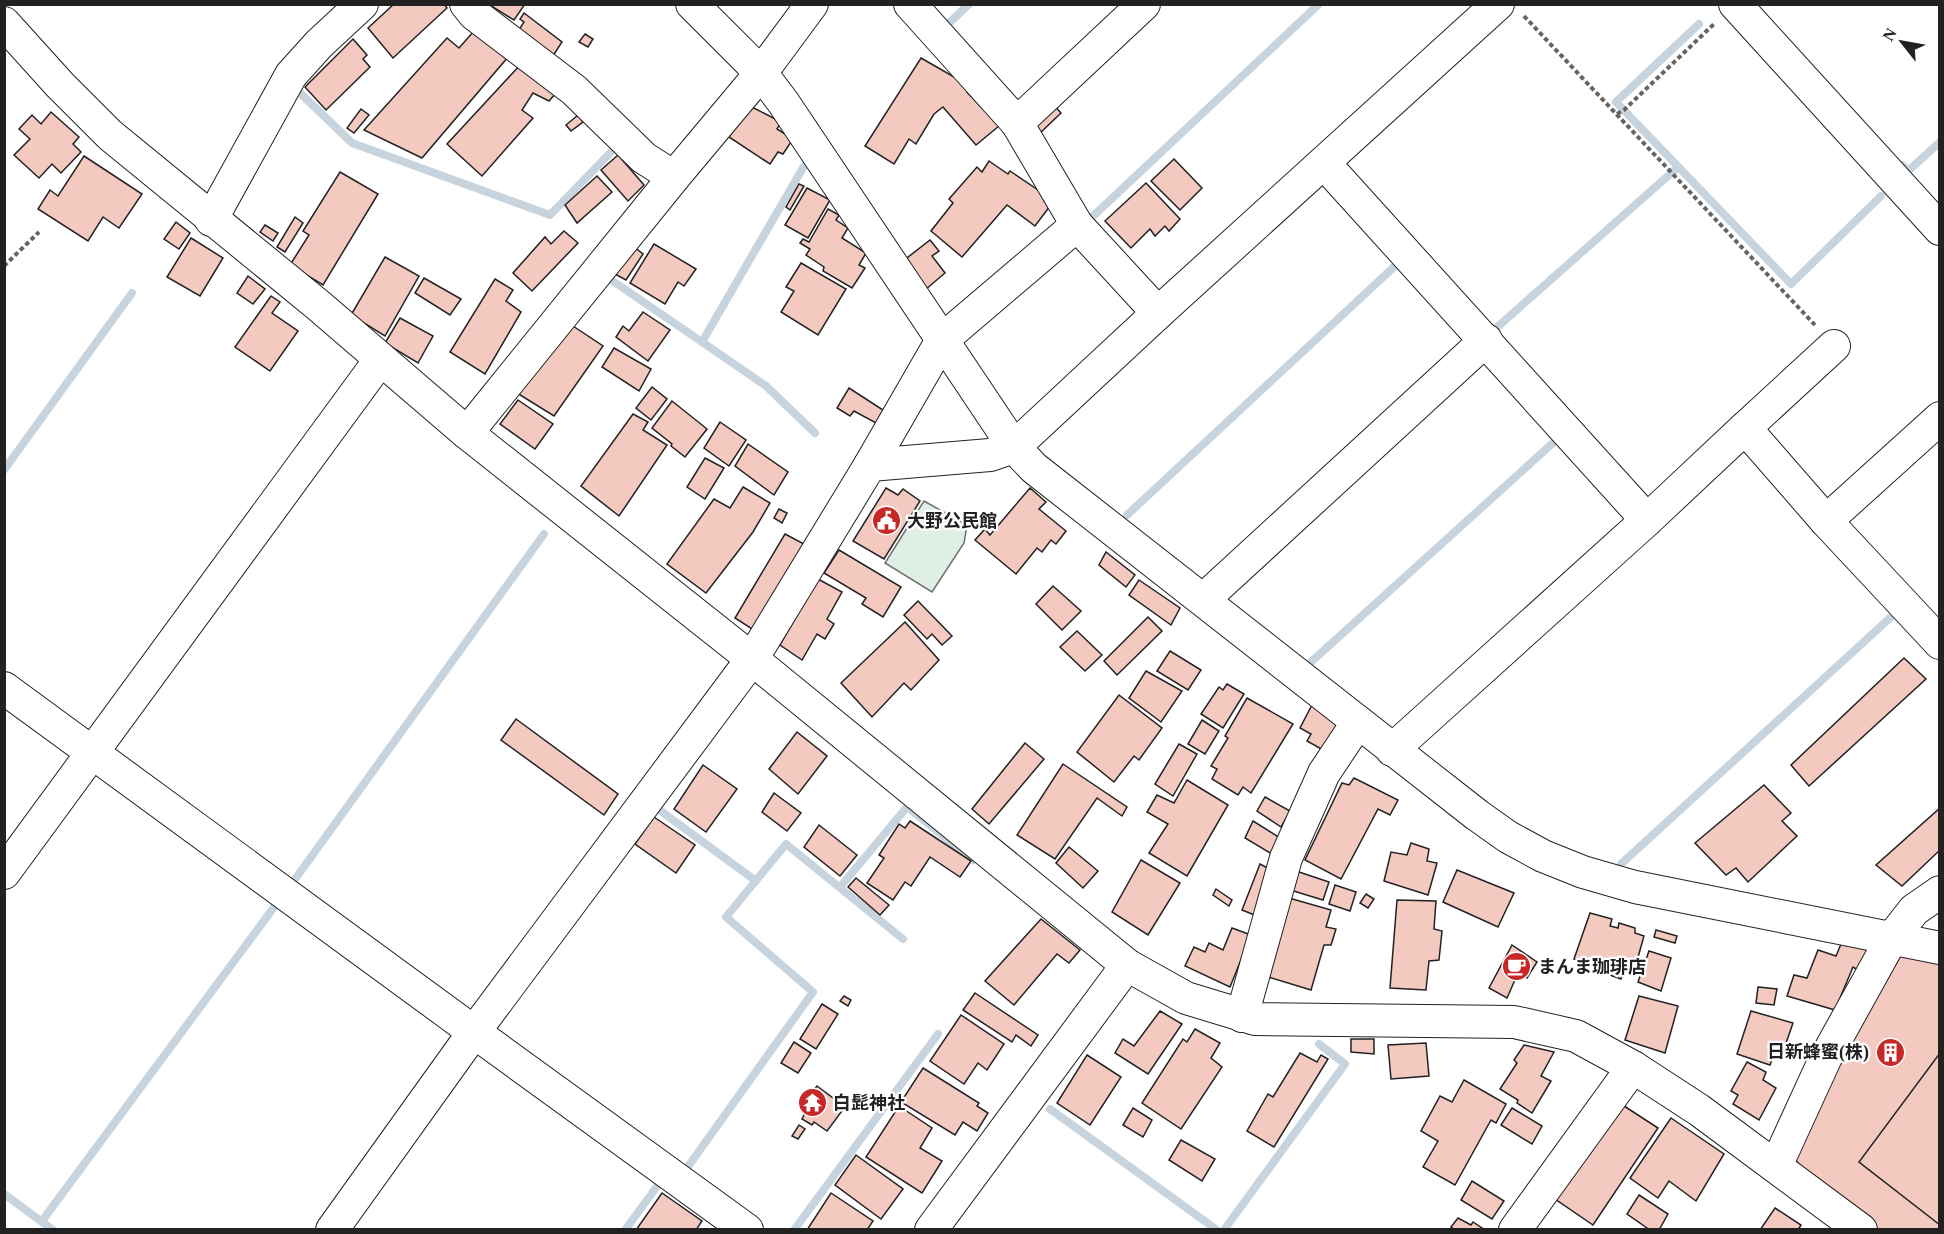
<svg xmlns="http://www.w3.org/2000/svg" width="1944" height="1234" font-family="'Times New Roman','Noto Sans JP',serif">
<rect width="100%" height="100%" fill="#fff"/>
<polygon fill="#e0efe3" stroke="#6f6f6f" stroke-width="1.5" points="924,501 967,525 964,543 932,592 885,563"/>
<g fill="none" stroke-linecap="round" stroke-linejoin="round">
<g stroke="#c7d3dd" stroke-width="8">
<polyline points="1699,24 1616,102 1791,284 1881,196"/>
<polyline points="944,28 969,4"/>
<polyline points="297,90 352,143 550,215 614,149"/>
<polyline points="1902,165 1908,171 1940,142"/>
<polyline points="1090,219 1319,4"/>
<polyline points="607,277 702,342 804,166"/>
<polyline points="1494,330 1678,167"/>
<polyline points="702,342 766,386 815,433"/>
<polyline points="4,470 132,293"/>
<polyline points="1127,515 1395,266"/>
<polyline points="1311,662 1554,442"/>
<polyline points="654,806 756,881"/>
<polyline points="1621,864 1891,617"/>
<polyline points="841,886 907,807 973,860"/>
<polyline points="288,889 544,534"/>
<polyline points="1050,1109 1217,1230"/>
<polyline points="682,1175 813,992 726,917 786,844 903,939"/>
<polyline points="4,1194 53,1230"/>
<polyline points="42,1221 280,899"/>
<polyline points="625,1230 661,1181"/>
<polyline points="794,1230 938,1034"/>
<polyline points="1224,1230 1345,1064 1319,1044"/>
</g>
</g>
<g fill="#f3c9c0" stroke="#222" stroke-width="1.5">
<polygon points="394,4 444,4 447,8 393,58 368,28"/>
<polygon points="488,4 525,4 514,20"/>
<polygon points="524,13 562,42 551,59 517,33 524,22 520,19"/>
<polygon points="474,31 508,57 422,158 364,130 447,38 459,48"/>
<polygon points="585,34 593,39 588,47 579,42"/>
<polygon points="353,39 367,55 363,59 370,67 326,110 305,87"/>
<polygon points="921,58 970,86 967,92 999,126 976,145 943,107 934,114 916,144 909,139 894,164 865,146"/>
<polygon points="521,64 556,93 549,101 533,93 522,110 533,118 482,176 447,144"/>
<polygon points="1051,102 1061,113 1038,135 1034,127"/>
<polygon points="748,105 781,122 777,129 793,139 783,154 778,152 770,164 729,137"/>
<polygon points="361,109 369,115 354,133 347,128"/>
<polygon points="51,112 79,137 73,144 81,152 61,173 52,164 39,178 14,155 30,139 19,129 32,115 41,124"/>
<polygon points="578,115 583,122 571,131 566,125"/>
<polygon points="618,155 644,185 628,201 601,170"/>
<polygon points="84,156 142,194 119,228 103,217 88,241 38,209 50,190 58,196"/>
<polygon points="1174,159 1202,188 1180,210 1151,181"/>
<polygon points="989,161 1008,174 1010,171 1047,196 1044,201 1050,206 1035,226 1007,205 962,257 931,231 953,203 949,199 977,167 982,172"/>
<polygon points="340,172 378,194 323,285 290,265 309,235 303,231"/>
<polygon points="597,176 612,192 577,223 565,205"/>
<polygon points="1146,183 1180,219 1169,231 1165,226 1155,236 1150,229 1131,248 1105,221"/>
<polygon points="799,184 804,186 790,210 786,207"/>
<polygon points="807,188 830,200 808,238 785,225"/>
<polygon points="828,209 839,215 836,220 848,228 842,238 866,253 859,265 865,268 852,288 823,271 824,267 806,255 810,249 800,243 803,239 809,242"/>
<polygon points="295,217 303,223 285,252 277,247"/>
<polygon points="176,222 190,233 179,249 164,239"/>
<polygon points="265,225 278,233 273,241 260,232"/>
<polygon points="564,231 578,243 532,291 513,273 545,237 551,244"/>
<polygon points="191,238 223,258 200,296 167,277"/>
<polygon points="930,240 939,251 932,256 945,273 925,290 903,261"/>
<polygon points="654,244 696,269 684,286 678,282 665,304 630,283"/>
<polygon points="634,247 643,254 626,280 613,273"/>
<polygon points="385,257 419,276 385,336 351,315"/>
<polygon points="801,263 846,289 818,335 781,312 794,291 786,287"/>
<polygon points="248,276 265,289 253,304 237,293"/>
<polygon points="424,278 461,299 450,315 415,293"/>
<polygon points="495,279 513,290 506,301 521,312 485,374 450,352"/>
<polygon points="271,296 280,302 272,313 298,331 270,371 235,347"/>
<polygon points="643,312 670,330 648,361 616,337 623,326 629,331"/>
<polygon points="400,318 433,336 418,363 385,343"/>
<polygon points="573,326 603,346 554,416 517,393"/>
<polygon points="614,348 651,369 639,391 602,367"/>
<polygon points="652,387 667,399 651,420 636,408"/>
<polygon points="849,388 883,410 876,423 854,411 850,416 837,408"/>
<polygon points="518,400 553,424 535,449 500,424"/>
<polygon points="672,401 707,429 685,457 671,446 672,444 652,428"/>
<polygon points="633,414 648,422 643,430 667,445 619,516 581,486"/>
<polygon points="720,422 746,440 729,466 704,448"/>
<polygon points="748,444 788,472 774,495 735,466"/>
<polygon points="705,458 724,468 705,499 687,487"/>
<polygon points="743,487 770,503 753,532 706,593 667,564 714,499 730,508"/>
<polygon points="886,488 898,495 903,489 920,501 884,559 853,541"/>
<polygon points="1030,488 1046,502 1039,509 1066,531 1056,544 1051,540 1042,552 1037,548 1016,574 975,540 985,529 990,535"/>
<polygon points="779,509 787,513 782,523 774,518"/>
<polygon points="785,534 804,544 752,629 735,618"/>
<polygon points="839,550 901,587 883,617 862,604 866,598 824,573"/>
<polygon points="1106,552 1135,575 1126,587 1099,565"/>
<polygon points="818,579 842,592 827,619 834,624 825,639 817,634 802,660 780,645"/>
<polygon points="1139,580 1180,608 1171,625 1129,595"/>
<polygon points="1053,586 1081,611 1062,630 1036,604"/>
<polygon points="918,601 952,636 942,645 932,634 927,639 904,615"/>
<polygon points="1148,617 1162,631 1117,675 1104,661"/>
<polygon points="905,622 939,660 911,690 904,683 872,717 841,683"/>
<polygon points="1077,631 1102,655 1085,671 1060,647"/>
<polygon points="1170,651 1201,670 1188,690 1157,671"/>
<polygon points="1904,658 1926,679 1809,786 1791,765"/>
<polygon points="1146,671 1182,691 1161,722 1129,698"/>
<polygon points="1227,684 1244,694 1223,728 1201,714 1219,687 1223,690"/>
<polygon points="1119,695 1162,728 1139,760 1134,756 1114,782 1077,752"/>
<polygon points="1247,698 1293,724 1251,793 1243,787 1238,795 1212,779 1217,769 1211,766 1228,738 1225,736"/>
<polygon points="1313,703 1342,722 1323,750 1307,741 1311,734 1300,728"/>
<polygon points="516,719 618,794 604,815 501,740"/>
<polygon points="1202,720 1219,731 1205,754 1188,744"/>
<polygon points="797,732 827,756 798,794 769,769"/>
<polygon points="1025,743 1044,759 989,824 972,809"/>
<polygon points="1179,744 1197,754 1173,796 1155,784"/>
<polygon points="1063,764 1127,807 1122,816 1097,798 1055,859 1017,835"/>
<polygon points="703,765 737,789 706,832 674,809"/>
<polygon points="1354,778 1398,800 1390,815 1378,809 1341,879 1305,860 1342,783 1349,785"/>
<polygon points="1187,780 1228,805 1187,876 1149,853 1168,824 1147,812 1157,795 1174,803"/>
<polygon points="1764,785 1791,813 1782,821 1797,836 1748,882 1736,868 1726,875 1695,843"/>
<polygon points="774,793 801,813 787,831 762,812"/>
<polygon points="1265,797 1290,811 1281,827 1257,811"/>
<polygon points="1940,808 1940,850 1902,886 1876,865"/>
<polygon points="654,817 695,845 676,873 635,844"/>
<polygon points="910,821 971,861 960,877 930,857 911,886 905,882 893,900 867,883 884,858 879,855 899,824 905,828"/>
<polygon points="1253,821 1285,841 1275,856 1245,838"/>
<polygon points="819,825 857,855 840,876 804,847"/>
<polygon points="1411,843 1429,849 1427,861 1437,863 1428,895 1384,881 1391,852 1407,855"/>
<polygon points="1069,847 1098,871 1083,888 1056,863"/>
<polygon points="1141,860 1180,883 1148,935 1112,912"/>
<polygon points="1260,864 1275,872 1262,918 1242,910"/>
<polygon points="1293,870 1329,882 1323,900 1287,889"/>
<polygon points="1457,870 1514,893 1498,927 1443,902"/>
<polygon points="856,878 889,905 880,915 848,887"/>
<polygon points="1335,885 1356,892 1350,911 1329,904"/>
<polygon points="1216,889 1232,900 1229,906 1213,895"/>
<polygon points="1366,894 1374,899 1368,908 1360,903"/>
<polygon points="1289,898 1331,910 1326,927 1336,929 1331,945 1324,945 1311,990 1265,976"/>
<polygon points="1397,900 1436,901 1434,929 1442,931 1439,960 1429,961 1426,990 1390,988"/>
<polygon points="1590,913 1612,919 1610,926 1618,928 1619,923 1635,928 1635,933 1644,936 1633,975 1623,971 1621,979 1604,973 1605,968 1574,959"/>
<polygon points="1041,919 1080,950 1069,963 1057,954 1014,1005 985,981"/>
<polygon points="1232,928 1251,935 1230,987 1185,966 1194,947 1205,952 1209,943 1223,950"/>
<polygon points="1656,930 1677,936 1675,943 1654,937"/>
<polygon points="1841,944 1873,950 1860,971 1853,967 1835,1010 1787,996 1794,975 1807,978 1818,950 1836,956"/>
<polygon points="1512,945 1537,962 1527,978 1518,973 1507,998 1489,988"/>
<polygon points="1649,951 1671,958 1661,991 1638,982"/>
<polygon points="1902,953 1940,960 1940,1230 1877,1230 1813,1182 1794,1158 1888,961 1896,964"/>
<polygon points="1758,987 1777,989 1774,1005 1756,1003"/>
<polygon points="975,993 1038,1035 1031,1046 1016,1035 1012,1042 963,1010"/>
<polygon points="844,996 851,1000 848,1006 840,1001"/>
<polygon points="1639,996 1678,1006 1665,1053 1625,1040"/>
<polygon points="822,1004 838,1014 816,1049 800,1039"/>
<polygon points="1160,1011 1182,1024 1148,1074 1115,1053 1123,1039 1134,1046"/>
<polygon points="1751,1011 1793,1023 1784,1049 1777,1047 1770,1065 1737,1054"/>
<polygon points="961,1015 1004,1044 987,1070 978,1063 964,1084 930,1061"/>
<polygon points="1195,1029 1220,1043 1211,1058 1222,1067 1181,1129 1142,1103 1183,1039 1187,1042"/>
<polygon points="1351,1039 1374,1039 1374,1054 1351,1052"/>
<polygon points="794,1042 811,1053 798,1073 781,1063"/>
<polygon points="1426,1043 1429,1076 1391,1079 1388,1045"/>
<polygon points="1524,1045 1554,1052 1541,1076 1551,1081 1532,1113 1517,1103 1518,1100 1500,1089 1517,1063 1514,1060"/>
<polygon points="1300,1053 1317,1062 1321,1055 1328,1059 1274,1147 1247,1131 1268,1094 1273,1097"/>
<polygon points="1940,1053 1940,1225 1859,1162"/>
<polygon points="1087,1055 1121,1077 1090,1125 1057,1103"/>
<polygon points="1747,1062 1766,1072 1763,1080 1776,1088 1759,1120 1733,1104 1738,1095 1731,1091"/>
<polygon points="923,1068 979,1103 977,1106 988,1113 977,1131 963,1122 955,1135 901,1102"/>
<polygon points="1464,1080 1506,1104 1496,1123 1491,1120 1455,1185 1423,1167 1438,1141 1421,1131 1440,1096 1452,1102"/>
<polygon points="817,1086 845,1107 827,1131 814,1122 812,1125 802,1119 806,1111 801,1107"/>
<polygon points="1621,1104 1658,1128 1593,1225 1555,1199"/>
<polygon points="899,1106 932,1128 920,1148 942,1161 922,1193 866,1157"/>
<polygon points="1133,1108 1152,1120 1143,1137 1123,1125"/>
<polygon points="1512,1108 1542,1126 1532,1144 1501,1125"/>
<polygon points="1671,1118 1724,1154 1696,1201 1669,1181 1658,1198 1630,1178"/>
<polygon points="799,1125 805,1129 798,1139 792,1136"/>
<polygon points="1181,1140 1215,1159 1202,1181 1169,1160"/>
<polygon points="856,1155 903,1189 881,1219 835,1185"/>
<polygon points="1472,1181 1504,1201 1492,1219 1461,1200"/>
<polygon points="662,1193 702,1221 696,1230 636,1230"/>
<polygon points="831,1193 873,1221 867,1230 807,1230"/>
<polygon points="1639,1195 1668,1214 1659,1230 1650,1230 1627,1214"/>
<polygon points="1775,1208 1801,1225 1798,1230 1760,1230"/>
<polygon points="1458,1218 1471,1225 1473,1222 1485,1230 1455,1230 1451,1227"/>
</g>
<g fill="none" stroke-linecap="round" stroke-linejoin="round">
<defs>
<g id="minor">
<polyline points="466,4 474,14 574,90 644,158 674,177"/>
<polyline points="692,4 761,73 783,102 1014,447 1034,468 1477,815 1508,837 1543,856 1583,872 1635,887 1940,948"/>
<polyline points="1735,4 1940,229"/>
<polyline points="4,23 60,85 110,135 318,305 467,433 752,659 1127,965 1186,998 1255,1019 1514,1022 1576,1036 1633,1067 1699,1110 1861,1230"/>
<polyline points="1017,123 1144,4"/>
<polyline points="1324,163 1647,520"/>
<polyline points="211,220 291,75 319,44 362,4"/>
<polyline points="1077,225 1158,313"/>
<polyline points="1745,428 1834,346"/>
<polyline points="467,433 674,177 761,73 812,4"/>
<polyline points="870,465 942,340 1077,225 1017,123 910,4"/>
<polyline points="1826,521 1940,418"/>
<polyline points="1204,599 1486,340"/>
<polyline points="4,688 474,1032 747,1230"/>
<polyline points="1392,750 1647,520 1745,428 1826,521 1940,643"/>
<polyline points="4,873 380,360"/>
<polyline points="1242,1016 1286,858 1324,773 1358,722"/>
<polyline points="1776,1166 1826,1057 1892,938 1914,910 1940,892"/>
<polyline points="332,1230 474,1032 752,659 870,465 990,455 1014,447 1158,313 1498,4"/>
<polyline points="931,1230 1127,965"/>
<polyline points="1515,1230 1633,1067"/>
</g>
</defs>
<use href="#minor" stroke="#222" stroke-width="34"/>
<g stroke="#646464" stroke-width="4" stroke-dasharray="4.5 3" stroke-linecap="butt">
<polyline points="1524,16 1815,325"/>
<polyline points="1617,114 1624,110 1715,23"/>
<polyline points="4,266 39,232"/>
</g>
<use href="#minor" stroke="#fff" stroke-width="32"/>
</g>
<defs>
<symbol id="civic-disc" viewBox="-11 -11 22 22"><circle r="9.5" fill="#c62828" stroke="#fff"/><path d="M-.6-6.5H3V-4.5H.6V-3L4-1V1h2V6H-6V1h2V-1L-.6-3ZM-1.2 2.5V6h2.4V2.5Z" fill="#fff"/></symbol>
<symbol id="cafe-disc" viewBox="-11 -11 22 22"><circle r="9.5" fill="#c62828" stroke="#fff"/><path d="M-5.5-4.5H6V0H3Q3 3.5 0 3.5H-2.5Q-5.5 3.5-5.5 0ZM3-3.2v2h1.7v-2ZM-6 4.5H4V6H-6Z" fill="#fff"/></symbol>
<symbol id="building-disc" viewBox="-11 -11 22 22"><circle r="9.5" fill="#c62828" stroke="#fff"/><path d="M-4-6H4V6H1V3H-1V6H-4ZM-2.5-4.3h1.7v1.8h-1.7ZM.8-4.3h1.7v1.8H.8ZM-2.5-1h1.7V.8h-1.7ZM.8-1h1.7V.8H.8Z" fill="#fff"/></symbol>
<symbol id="temple-disc" viewBox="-11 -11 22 22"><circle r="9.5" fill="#c62828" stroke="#fff"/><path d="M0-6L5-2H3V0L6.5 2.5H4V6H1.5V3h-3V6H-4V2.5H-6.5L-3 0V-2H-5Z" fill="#fff"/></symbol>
</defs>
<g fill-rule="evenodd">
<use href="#civic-disc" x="870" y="504" width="33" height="33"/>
<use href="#cafe-disc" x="1500" y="950" width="33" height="33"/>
<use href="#building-disc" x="1874" y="1036" width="33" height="33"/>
<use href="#temple-disc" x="796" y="1086" width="33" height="33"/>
</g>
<g text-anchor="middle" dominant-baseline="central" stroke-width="4.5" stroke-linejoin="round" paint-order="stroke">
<g font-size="18" font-weight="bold" fill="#222" stroke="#fff" text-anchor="start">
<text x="907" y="521">大野公民館</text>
<text x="1538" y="967">まんま珈琲店</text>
<text x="1869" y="1052" text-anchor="end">日新蜂蜜(株)</text>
<text x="833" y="1103">白髭神社</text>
</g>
</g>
<rect width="1944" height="1234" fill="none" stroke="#222222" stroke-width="12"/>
<g transform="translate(1902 42) rotate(301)" stroke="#ffffff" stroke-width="4.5" paint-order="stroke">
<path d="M0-4.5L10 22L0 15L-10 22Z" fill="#222222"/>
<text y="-9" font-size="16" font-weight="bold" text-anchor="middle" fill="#222222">N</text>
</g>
</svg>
